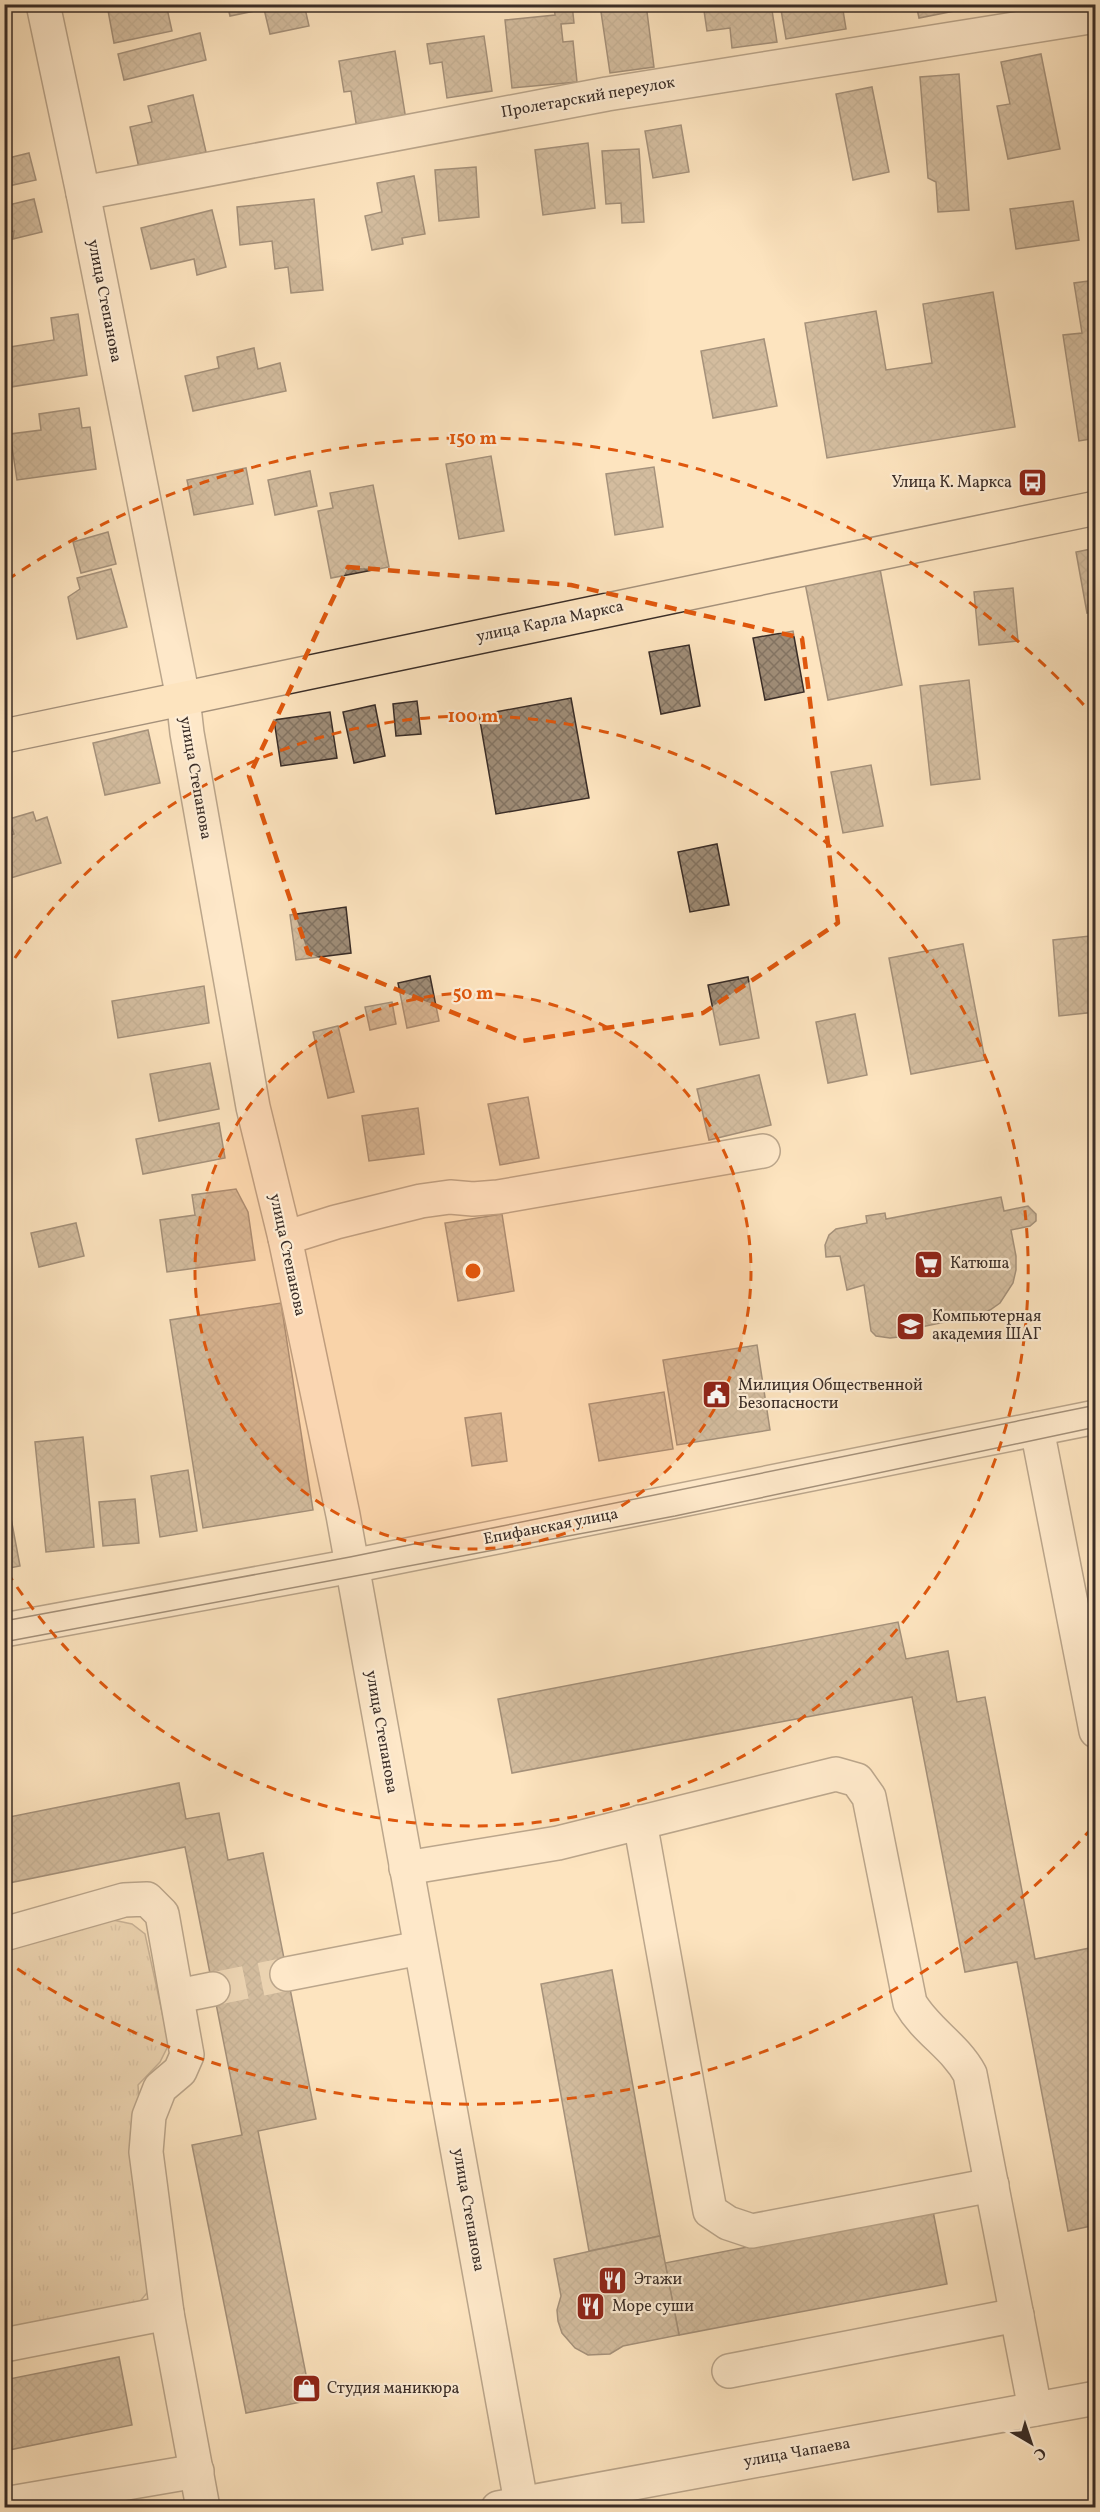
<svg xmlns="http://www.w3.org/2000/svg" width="1100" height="2512" font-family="Vollkorn,serif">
<defs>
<pattern id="grass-tufts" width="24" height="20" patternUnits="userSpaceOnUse" patternTransform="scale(1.5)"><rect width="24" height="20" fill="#dcc5a5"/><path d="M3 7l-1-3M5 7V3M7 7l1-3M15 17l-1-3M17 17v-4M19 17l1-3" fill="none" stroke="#b3a086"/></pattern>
<pattern id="building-cross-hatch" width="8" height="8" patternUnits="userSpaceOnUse" patternTransform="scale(1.5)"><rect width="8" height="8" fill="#9f8c76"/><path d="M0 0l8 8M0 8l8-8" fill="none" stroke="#837361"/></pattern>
</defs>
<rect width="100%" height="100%" fill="#fde4bf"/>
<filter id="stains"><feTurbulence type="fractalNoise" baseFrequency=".00333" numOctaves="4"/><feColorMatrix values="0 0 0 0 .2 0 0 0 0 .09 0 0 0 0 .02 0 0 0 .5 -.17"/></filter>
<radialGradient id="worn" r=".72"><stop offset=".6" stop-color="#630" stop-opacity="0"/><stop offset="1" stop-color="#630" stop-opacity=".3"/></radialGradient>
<polygon fill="url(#grass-tufts)" stroke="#8b7966" stroke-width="1.5" points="113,1920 132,1924 145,1934 169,2044 160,2062 138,2085 151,2288 137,2305 5,2337 5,1950"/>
<g fill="url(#building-cross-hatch)" stroke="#3a2d27" stroke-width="1.5">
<polygon points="166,4 172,31 114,43 107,5"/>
<polygon points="227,4 304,4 309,26 270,34 264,9 230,16"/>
<polygon points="554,4 572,4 574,23 561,24 563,42 573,41 577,82 512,88 505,20 555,15"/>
<polygon points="646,4 654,67 610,73 600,5"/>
<polygon points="703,4 771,4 777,42 732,48 730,28 707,31"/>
<polygon points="780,4 842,4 846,29 786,39"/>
<polygon points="916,4 959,4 960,10 919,18"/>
<polygon points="200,33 206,60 124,80 118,54"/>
<polygon points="484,36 492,91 447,98 442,62 430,64 427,44"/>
<polygon points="395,51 406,120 357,129 351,91 344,92 339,61"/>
<polygon points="1041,54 1060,149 1008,159 997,106 1010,104 1001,62"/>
<polygon points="959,74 969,210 938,212 936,182 928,178 920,77"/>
<polygon points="872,87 889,172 853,180 836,94"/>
<polygon points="193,95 206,152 139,168 130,127 152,122 148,106"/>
<polygon points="681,125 689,172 653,178 645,131"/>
<polygon points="588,143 595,208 543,215 535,150"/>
<polygon points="639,149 644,222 622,223 621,203 606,204 602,151"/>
<polygon points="29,153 36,180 4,187 4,159"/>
<polygon points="476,167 479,217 439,221 435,170"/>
<polygon points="414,176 425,234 402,238 403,244 372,250 365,216 382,212 377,183"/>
<polygon points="34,199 42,232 13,239 14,231 4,234 4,206"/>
<polygon points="314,199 323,290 291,293 288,267 275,269 272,241 240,245 237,207"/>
<polygon points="1073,201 1079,240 1016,249 1010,209"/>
<polygon points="212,210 226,267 197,275 194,259 151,269 141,228"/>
<polygon points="1096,280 1096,438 1079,441 1063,335 1082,333 1074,283"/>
<polygon points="993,292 1015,427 827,458 805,323 876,311 886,370 932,363 923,304"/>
<polygon points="78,314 87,375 4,388 4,348 54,340 51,318"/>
<polygon points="764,339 777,406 713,418 701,351"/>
<polygon points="254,348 258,369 280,363 286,391 193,411 185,376 219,368 217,357"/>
<polygon points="79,408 82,428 90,427 96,469 17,480 10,434 41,430 39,414"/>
<polygon points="491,456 504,531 459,539 446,464"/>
<polygon points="654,467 663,527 615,535 606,474"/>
<polygon points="246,468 253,504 194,515 187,480"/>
<polygon points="310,471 317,506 275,515 268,480"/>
<polygon points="373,485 389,567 331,578 318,511 333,508 330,493"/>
<polygon points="108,532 116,564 81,573 73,542"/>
<polygon points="1096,548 1096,611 1087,613 1076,552"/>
<polygon points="111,569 127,627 77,639 68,597 80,589 77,578"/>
<polygon points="880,569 902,685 828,700 805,583"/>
<polygon points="1013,588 1018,641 979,645 974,592"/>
<polygon points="793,631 804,692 765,700 753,638"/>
<polygon points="689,645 700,706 661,714 649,652"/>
<polygon points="969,680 980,779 931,785 920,686"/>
<polygon points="571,698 589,798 496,814 479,715"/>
<polygon points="417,701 421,734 396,736 393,704"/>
<polygon points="375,705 385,756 354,763 343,712"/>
<polygon points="330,712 337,758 281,766 274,720"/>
<polygon points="148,730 160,783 105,795 93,743"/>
<polygon points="871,765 883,826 843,833 831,772"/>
<polygon points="33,812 36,821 47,817 61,863 4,880 4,837 14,834 9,819"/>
<polygon points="717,844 729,905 690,912 678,852"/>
<polygon points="346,907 351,953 296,960 290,915"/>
<polygon points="1090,936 1096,1012 1059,1016 1053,940"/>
<polygon points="963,944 985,1060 911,1074 889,958"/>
<polygon points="430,976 439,1021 407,1028 398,983"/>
<polygon points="748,977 759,1038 720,1045 708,985"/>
<polygon points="204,986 209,1023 118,1038 112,1001"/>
<polygon points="392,1002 396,1024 370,1030 365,1007"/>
<polygon points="855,1014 867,1075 828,1083 816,1022"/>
<polygon points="338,1026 354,1092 328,1098 313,1032"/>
<polygon points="210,1063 219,1109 159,1121 150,1074"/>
<polygon points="759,1075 771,1125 709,1140 697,1089"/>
<polygon points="528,1097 539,1158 500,1165 488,1104"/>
<polygon points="418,1108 424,1154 369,1161 362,1116"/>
<polygon points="219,1123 225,1158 143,1174 136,1139"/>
<polygon points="236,1189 248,1212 255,1260 167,1272 160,1220 195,1215 192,1195"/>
<polygon points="1001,1197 1004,1211 1028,1206 1036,1214 1036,1221 1030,1226 1011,1230 1016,1256 1016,1270 1013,1283 1000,1303 990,1310 974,1316 916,1328 917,1335 890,1338 876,1336 871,1331 864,1285 847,1290 840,1256 826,1257 825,1245 829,1235 836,1229 867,1223 866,1216 885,1213 886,1219"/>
<polygon points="502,1214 514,1291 458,1301 445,1223"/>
<polygon points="76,1223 84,1256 39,1267 31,1233"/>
<polygon points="281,1303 313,1510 203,1528 170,1320"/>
<polygon points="757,1345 770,1430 677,1445 663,1360"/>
<polygon points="664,1392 673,1449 599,1461 589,1404"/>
<polygon points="501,1413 507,1461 472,1466 465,1418"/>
<polygon points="83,1437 94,1547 46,1552 35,1442"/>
<polygon points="188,1470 197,1531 160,1537 151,1476"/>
<polygon points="4,1481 20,1566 4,1569"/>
<polygon points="135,1499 139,1543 103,1546 99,1502"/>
<polygon points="898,1622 906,1659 948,1651 957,1702 985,1697 1035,1959 1090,1948 1096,1978 1096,2225 1068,2231 1017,1962 965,1972 912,1697 512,1773 498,1699"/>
<polygon points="179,1783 186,1819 219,1813 228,1860 263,1853 316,2119 258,2131 311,2400 246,2413 192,2145 242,2135 185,1847 4,1884 4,1818"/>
<polygon points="612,1970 660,2236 589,2251 541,1984"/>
<polygon points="933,2211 947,2284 679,2335 665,2263"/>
<polygon points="660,2236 679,2335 623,2346 610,2354 588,2355 575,2348 562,2333 558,2321 557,2310 561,2296 554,2259"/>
<polygon points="119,2357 132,2425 4,2451 4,2380"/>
</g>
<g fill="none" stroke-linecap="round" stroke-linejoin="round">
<polyline stroke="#d6bfa1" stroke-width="33" stroke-dasharray="33 16" stroke-linecap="butt" points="213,1989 287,1974"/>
<defs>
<g id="minor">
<polyline points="43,4 83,193 183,698 187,733 253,1107 285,1238 343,1515 522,2508"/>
<polyline points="83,193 607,94 1096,16"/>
<polyline points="285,1238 336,1222 421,1201 450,1197 473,1199 498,1197 763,1151"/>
<polyline points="1037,1429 1096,1731"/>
<polyline points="4,1630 352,1566 1096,1417"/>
<polyline points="640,1822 710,2211 728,2223 752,2231 992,2185"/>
<path d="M406 1868 558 1843 836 1774 857 1780 869 1797 910 2003C926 2031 955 2046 970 2074L1035 2409"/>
<polyline points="4,1934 124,1900 147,1899 162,1914 187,2055 180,2071 160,2088 149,2116 146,2152 167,2313 203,2508"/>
<polyline points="287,1974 420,1948"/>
<polyline points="178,1996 213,1989"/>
<polyline points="4,2345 167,2313"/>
<polyline points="729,2371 1017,2315"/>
<polyline points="4,2504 197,2471"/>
<polyline points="498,2508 1096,2398"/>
</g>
<polyline id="major" points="4,736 1096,508"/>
</defs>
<use href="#minor" stroke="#6b5b4d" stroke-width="36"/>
<use href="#major" stroke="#3a2d27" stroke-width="36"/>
<use href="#minor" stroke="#feedd5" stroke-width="33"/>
<use href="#major" stroke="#fde4bf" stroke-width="33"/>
<g stroke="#3a2d27" stroke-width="1.5">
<polyline points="4,1621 350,1557 1096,1405"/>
<polyline points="4,1642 675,1516 1096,1427"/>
</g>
</g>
<path d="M0 0H1100V2512H0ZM348 567 571 585 802 638 838 923 703 1013 522 1041 308 953 249 776Z" fill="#fde4bf" fill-opacity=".55" fill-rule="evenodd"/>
<path fill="none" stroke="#df570d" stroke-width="4.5" stroke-dasharray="12 8" stroke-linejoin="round" d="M348 567 571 585 802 638 838 923 703 1013 522 1041 308 953 249 776Z"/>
<circle cx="473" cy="1271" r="278" fill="#df570d" fill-opacity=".12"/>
<g fill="none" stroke="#df570d" stroke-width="3" stroke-dasharray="10 8">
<circle cx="473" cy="1271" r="278"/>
<path d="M5 973A555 555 0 1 1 5 1569"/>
<path d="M1092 1828A833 833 0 0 1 7 1962M7 580A833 833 0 0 1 1092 714"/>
</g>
<defs>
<symbol id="bus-square" viewBox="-11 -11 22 22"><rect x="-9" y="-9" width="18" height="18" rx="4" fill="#8f2418" stroke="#feedd5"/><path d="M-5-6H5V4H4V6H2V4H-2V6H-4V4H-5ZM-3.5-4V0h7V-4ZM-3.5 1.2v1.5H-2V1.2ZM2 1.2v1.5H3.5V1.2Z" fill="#fff"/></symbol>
<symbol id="supermarket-square" viewBox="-11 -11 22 22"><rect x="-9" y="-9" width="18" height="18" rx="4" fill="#8f2418" stroke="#feedd5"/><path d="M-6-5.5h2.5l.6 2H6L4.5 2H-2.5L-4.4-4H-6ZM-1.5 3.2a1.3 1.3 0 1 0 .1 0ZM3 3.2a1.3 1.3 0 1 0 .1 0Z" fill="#fff"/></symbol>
<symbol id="school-square" viewBox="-11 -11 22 22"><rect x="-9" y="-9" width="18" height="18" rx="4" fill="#8f2418" stroke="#feedd5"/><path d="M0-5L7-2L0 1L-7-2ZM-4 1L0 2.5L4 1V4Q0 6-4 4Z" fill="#fff"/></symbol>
<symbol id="civic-square" viewBox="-11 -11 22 22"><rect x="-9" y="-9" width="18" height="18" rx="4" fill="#8f2418" stroke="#feedd5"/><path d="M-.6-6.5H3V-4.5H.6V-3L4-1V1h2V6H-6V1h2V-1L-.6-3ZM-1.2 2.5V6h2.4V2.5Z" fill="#fff"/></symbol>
<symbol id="restaurant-square" viewBox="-11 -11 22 22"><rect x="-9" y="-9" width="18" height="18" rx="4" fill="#8f2418" stroke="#feedd5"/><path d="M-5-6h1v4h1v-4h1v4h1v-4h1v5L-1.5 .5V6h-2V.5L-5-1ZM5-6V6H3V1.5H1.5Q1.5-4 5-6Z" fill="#fff"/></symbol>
<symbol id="shop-square" viewBox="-11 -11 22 22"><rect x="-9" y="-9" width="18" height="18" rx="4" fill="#8f2418" stroke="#feedd5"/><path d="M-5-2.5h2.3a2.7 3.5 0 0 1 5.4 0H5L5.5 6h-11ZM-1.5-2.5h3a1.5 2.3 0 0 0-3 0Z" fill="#fff"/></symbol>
</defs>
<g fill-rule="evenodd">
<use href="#bus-square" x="1016" y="466" width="33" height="33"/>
<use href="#supermarket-square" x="912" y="1248" width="33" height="33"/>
<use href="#school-square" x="894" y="1310" width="33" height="33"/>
<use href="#civic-square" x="700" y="1378" width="33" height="33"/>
<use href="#restaurant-square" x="596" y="2264" width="33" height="33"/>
<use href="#restaurant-square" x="574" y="2290" width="33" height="33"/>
<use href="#shop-square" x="290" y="2372" width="33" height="33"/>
</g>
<g text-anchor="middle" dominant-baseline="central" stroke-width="4.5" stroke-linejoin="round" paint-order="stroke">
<g font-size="16" fill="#3a2d27" stroke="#feedd5">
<text transform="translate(588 98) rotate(-10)">Пролетарский переулок</text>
<text transform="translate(104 301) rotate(79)">улица Степанова</text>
<text transform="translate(550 622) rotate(-12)">улица Карла Маркса</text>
<text transform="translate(195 778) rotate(80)">улица Степанова</text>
<text transform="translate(287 1255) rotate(78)">улица Степанова</text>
<text transform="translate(551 1527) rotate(-11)">Епифанская улица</text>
<text transform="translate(381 1732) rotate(80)">улица Степанова</text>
<text transform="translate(468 2210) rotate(80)">улица Степанова</text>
<text transform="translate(797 2453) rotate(-10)">улица Чапаева</text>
</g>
<g font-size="16" fill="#3a2d27" stroke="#feedd5" text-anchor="start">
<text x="1012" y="483" text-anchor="end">Улица К. Маркса</text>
<text x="950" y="1264">Катюша</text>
<text x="932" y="1317">Компьютерная<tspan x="932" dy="18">академия ШАГ</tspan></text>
<text x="738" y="1386">Милиция Общественной<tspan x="738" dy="18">Безопасности</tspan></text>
<text x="634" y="2280">Этажи</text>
<text x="612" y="2307">Море суши</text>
<text x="327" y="2389">Студия маникюра</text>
</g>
</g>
<circle cx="473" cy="1271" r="9" fill="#df570d" stroke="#feedd5" stroke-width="3"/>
<g font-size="18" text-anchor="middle" font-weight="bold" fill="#df570d" stroke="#feedd5" stroke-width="4.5" stroke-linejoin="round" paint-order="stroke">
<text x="473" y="444">150 m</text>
<text x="473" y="722">100 m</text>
<text x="473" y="999">50 m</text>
</g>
<rect width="1100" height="2512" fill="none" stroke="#fde4bf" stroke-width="24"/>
<rect x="6" y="6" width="1088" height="2500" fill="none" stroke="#3a2d27" stroke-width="3"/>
<rect x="12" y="12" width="1076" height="2488" fill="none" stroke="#3a2d27" stroke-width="1.5"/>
<g transform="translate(1031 2443) rotate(141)" stroke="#feedd5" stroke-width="4.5" paint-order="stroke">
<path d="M0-4.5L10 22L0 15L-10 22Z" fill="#3a2d27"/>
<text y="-9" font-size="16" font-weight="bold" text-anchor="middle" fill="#3a2d27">С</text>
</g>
<rect width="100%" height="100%" filter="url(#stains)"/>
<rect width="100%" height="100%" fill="url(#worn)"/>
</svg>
